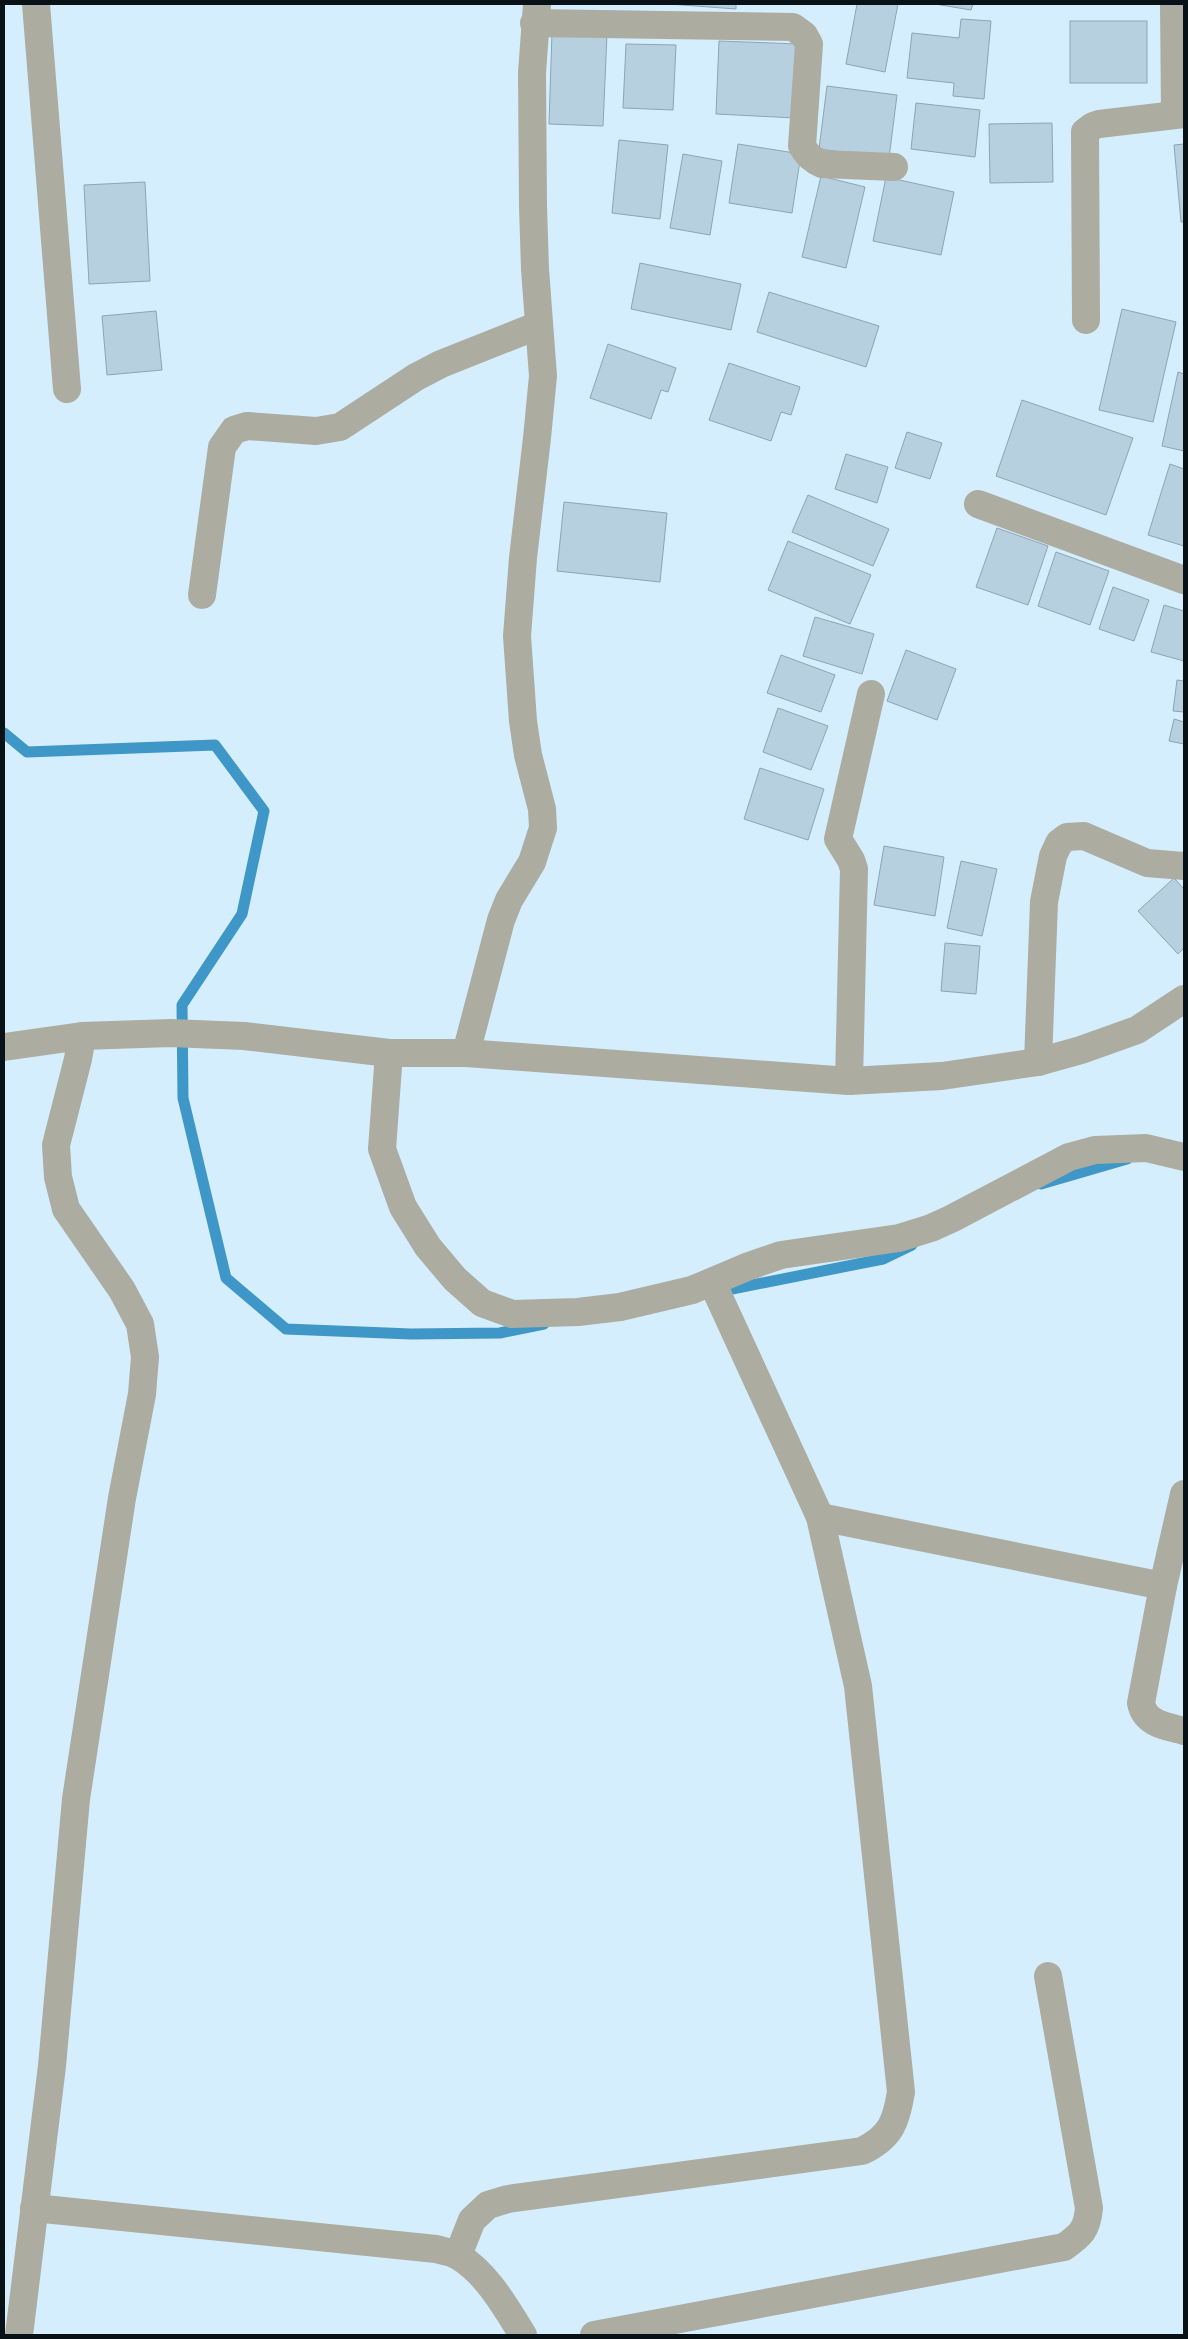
<svg xmlns="http://www.w3.org/2000/svg" width="1188" height="2339" font-family="Overpass,sans-serif">
<rect width="100%" height="100%" fill="#d4eefe"/>
<g fill="none" stroke-linecap="round" stroke-linejoin="round">
<g stroke="#3e97c6" stroke-width="11">
<polyline points="4,733 27,752 215,745 264,811 242,914 182,1005 183,1098 226,1278 286,1329 411,1334 500,1333 544,1324"/>
<polyline points="1041,1184 1127,1159"/>
<polyline points="717,1292 883,1259 912,1245"/>
</g>
</g>
<g fill="#b7d0e0" stroke="#8ca5b4">
<polygon points="669,4 736,4 736,9"/>
<polygon points="857,4 898,4 885,72 846,64"/>
<polygon points="935,4 973,4 971,10"/>
<polygon points="961,19 991,21 984,99 953,96 954,83 907,78 912,33 959,38"/>
<rect x="1070" y="21" width="77" height="62"/>
<polygon points="552,32 607,34 603,126 549,124"/>
<polygon points="719,41 798,44 795,118 716,114"/>
<polygon points="626,44 676,45 673,110 623,108"/>
<polygon points="827,86 897,95 889,158 819,149"/>
<polygon points="916,103 980,110 975,157 911,149"/>
<polygon points="1052,123 1053,182 990,183 989,124"/>
<polygon points="619,140 668,145 660,219 612,213"/>
<polygon points="738,144 801,154 792,213 729,203"/>
<polygon points="1184,144 1184,222 1181,222 1174,145"/>
<polygon points="683,154 722,161 710,235 670,228"/>
<polygon points="821,176 865,187 846,268 802,257"/>
<polygon points="886,177 954,192 941,255 873,241"/>
<polygon points="145,182 150,281 89,284 84,185"/>
<polygon points="640,263 741,284 731,330 631,309"/>
<polygon points="769,292 879,326 866,367 757,332"/>
<polygon points="1122,309 1176,322 1153,422 1099,410"/>
<polygon points="156,311 162,370 107,375 102,316"/>
<polygon points="608,344 676,368 668,392 661,390 651,419 590,398"/>
<polygon points="729,363 800,387 791,415 781,412 771,441 709,420"/>
<polygon points="1178,372 1184,374 1184,451 1162,446"/>
<polygon points="1022,400 1133,438 1106,515 996,476"/>
<polygon points="907,432 942,443 930,479 895,468"/>
<polygon points="846,454 888,467 877,503 835,489"/>
<polygon points="1170,464 1184,469 1184,546 1148,535"/>
<polygon points="808,495 889,529 873,566 792,532"/>
<polygon points="564,502 667,513 660,582 557,571"/>
<polygon points="997,528 1048,546 1028,605 976,587"/>
<polygon points="788,541 871,575 850,624 768,590"/>
<polygon points="1056,552 1109,571 1090,625 1038,606"/>
<polygon points="1113,587 1149,600 1134,641 1099,629"/>
<polygon points="1164,605 1184,611 1184,661 1151,652"/>
<polygon points="815,617 874,634 862,674 803,656"/>
<polygon points="906,650 956,669 937,720 887,701"/>
<polygon points="781,655 835,675 821,712 767,693"/>
<polygon points="1177,680 1184,681 1184,712 1173,711"/>
<polygon points="778,708 828,726 811,770 763,752"/>
<polygon points="1174,719 1184,722 1184,744 1169,741"/>
<polygon points="760,768 824,789 808,840 744,819"/>
<polygon points="884,846 944,857 935,916 874,905"/>
<polygon points="961,861 997,869 982,936 947,928"/>
<polygon points="1174,878 1184,889 1184,948 1178,954 1138,911"/>
<polygon points="945,943 980,946 976,994 941,991"/>
</g>
<g fill="none" stroke-linecap="round" stroke-linejoin="round">
<g stroke="#acaca1" stroke-width="28">
<polyline points="36,4 67,389"/>
<polyline points="1174,4 1175,114"/>
<path d="M534 23 793 27 804 35 809 44 802 146C807 155 812 160 822 164L894 167"/>
<polyline points="1086,320 1085,132 1093,126 1099,124 1184,114"/>
<polyline points="978,504 1184,580"/>
<polyline points="202,595 222,447 234,430 247,426 316,431 340,427 416,377 441,364 539,325"/>
<polyline points="4,1047 82,1036 171,1033 244,1036 389,1053 466,1053 849,1081 942,1076 1038,1062 1081,1050 1137,1030 1184,999"/>
<polyline points="389,1053 382,1149 403,1207 428,1247 455,1279 482,1303 512,1314 578,1312 620,1307 692,1290 749,1266 781,1255 899,1238 931,1228 951,1219 1069,1157 1095,1150 1146,1148 1184,1157"/>
<polyline points="466,1053 501,920 509,900 532,862 543,828 542,809 528,755 523,721 517,636 523,558 537,438 543,376 535,269 533,206 532,73 537,4"/>
<polyline points="1038,1062 1044,902 1053,856 1059,843 1067,837 1084,836 1147,863 1184,866"/>
<polyline points="849,1081 854,869 851,860 838,839 871,694"/>
<path d="M1184 1494 1163 1586 1141 1703C1145 1724 1166 1726 1184 1731"/>
<polyline points="820,1517 1163,1586"/>
<path d="M34 2208 436 2249C443 2251 452 2252 458 2256 487 2273 506 2308 523 2335"/>
<path d="M458 2255 472 2220 488 2205 508 2199 862 2151C891 2137 896 2122 901 2092L858 1686 820 1517 712 1282"/>
<polyline points="19,2335 52,2066 76,1799 122,1498 142,1394 145,1357 140,1324 122,1290 66,1209 58,1177 56,1145 78,1059 82,1036"/>
<path d="M594 2335 1064 2247C1081 2235 1087 2230 1089 2208L1048 1976"/>
</g>
</g>
<rect width="1188" height="2339" fill="none" stroke="#081116" stroke-width="10"/>
</svg>
